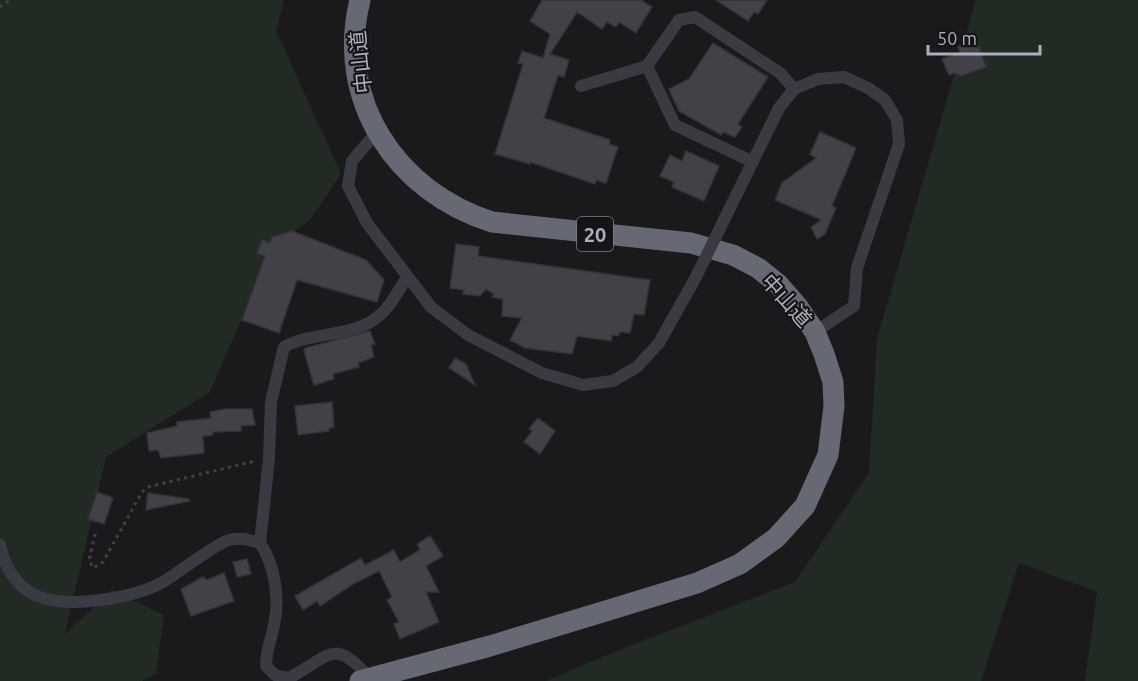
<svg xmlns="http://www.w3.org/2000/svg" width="1138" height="681" font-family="Ubuntu,'Noto Sans JP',sans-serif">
<rect width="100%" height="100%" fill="#1a1a1c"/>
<g fill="#212b23">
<polygon points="0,0 284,0 276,31 341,174 310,220 273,246 210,392 106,457 65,634 112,590 164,615 156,673 142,681 0,681"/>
<polygon points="976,0 1138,0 1138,681 1085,681 1097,592 1019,563 981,681 547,681 609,654 795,582 869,473 877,339"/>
</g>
<g fill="#414147" stroke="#343338" stroke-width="1.5">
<polygon points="542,0 641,0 652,7 636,33 619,22 616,27 607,22 602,29 577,12 550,54 569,60 564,77 558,75 544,118 610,140 609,144 618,147 606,183 596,180 595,184 530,162 530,164 495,154 523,64 518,63 522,51 543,58 550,34 530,21"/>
<polygon points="716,0 767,0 758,14 754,12 748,21"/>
<polygon points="976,39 986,67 961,76 955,73 949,75 942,59 960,52 958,47"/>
<polygon points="713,43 768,77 738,124 742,127 735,137 723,132 721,135 679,111 669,89 689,79"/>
<polygon points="820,132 856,148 832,206 836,208 825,234 817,239 811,227 822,220 775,200 782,183 816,158 810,154"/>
<polygon points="686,151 719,166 704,201 672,187 674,182 660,176 670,155 682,161"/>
<polygon points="292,231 366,260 384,280 377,302 297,280 279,333 242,320 265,256 257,254 262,240 270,243 272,237"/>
<polygon points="456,244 479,247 478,256 650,280 644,315 634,314 630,333 619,332 619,336 612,335 611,341 577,336 572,354 525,348 510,340 522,318 502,316 503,299 492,297 494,294 486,289 480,296 463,294 464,290 450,288"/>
<polygon points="370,331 375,344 371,345 374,357 358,363 359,367 333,374 334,379 314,385 304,351 305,348"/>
<polygon points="455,358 466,364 475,385 449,368"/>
<polygon points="332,402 334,427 329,428 329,431 298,435 295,406"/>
<polygon points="225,409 252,409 255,425 241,426 241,431 213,432 213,435 203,436 204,453 161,458 158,450 149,451 147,433 177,426 177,422 211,418 210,412"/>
<polygon points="538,418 555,431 540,454 524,442 532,431 529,429"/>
<polygon points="97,492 113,498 104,524 88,519"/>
<polygon points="148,493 189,499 190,501 146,510"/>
<polygon points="430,536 443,556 426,566 439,592 426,592 439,622 400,639 394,624 399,622 387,600 392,597 379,571 353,584 320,606 317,601 303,610 295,596 361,558 365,565 394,550 400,562 420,550 417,544"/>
<polygon points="247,559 251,574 237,577 233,562"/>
<polygon points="224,573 234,601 191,616 181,589 203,577 207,580"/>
</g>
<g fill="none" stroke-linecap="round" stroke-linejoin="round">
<g stroke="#404249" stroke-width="3" stroke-dasharray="3 4.5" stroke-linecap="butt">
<polyline points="0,7 10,0"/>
<polyline points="95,534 89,560 93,568 103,562 142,492 148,487 255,461"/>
</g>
<g stroke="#3a3b42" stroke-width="12">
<polyline points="647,66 675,125 753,162"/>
<polyline points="581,86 647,66 679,20 695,17 780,73 794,89"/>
<polyline points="377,132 352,161 348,186 367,223 431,307 468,335 542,373 583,385 613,381 637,367 659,343 696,277"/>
<polyline points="725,218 779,108 794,89 818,79 844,77 868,88 885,100 897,120 899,144 857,268 854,306 815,332"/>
<path d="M260 543 269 458 271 402 284 347C312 331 355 338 380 315 391 306 399 289 407 277"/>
<path d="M0 545C13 603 56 607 107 599 127 596 145 592 163 582 178 573 217 543 229 540 241 537 249 540 260 543 275 565 280 599 274 625 271 641 266 649 266 666L275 675 289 678C328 658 334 635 369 678"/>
</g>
<path stroke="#666873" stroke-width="21" d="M360 0C335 101 397 192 492 222L691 243 733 255 758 268 778 284 798 307 815 332 824 354 833 382 834 406 828 455 805 506 776 538 740 564 697 583 609 610 490 646 360 681"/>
<polyline stroke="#3a3b42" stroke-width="12" points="696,277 725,218"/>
</g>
<g text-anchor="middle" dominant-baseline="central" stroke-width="4.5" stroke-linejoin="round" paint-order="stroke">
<rect fill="#151417" stroke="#7e808b" stroke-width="1.5" x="577" y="217" width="36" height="34" rx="4.5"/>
<g font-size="20" font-weight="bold" fill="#abafbd">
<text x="595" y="234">20</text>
</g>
<g font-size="21" fill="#abafbd" stroke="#151417">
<text transform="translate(360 62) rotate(-96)">中山道</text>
<text transform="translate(787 300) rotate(48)">中山道</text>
</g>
</g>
<path d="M928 45v9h112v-9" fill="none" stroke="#abafbd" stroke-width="3"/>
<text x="937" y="45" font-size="18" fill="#abafbd" stroke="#151417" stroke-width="4.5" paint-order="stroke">50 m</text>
</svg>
